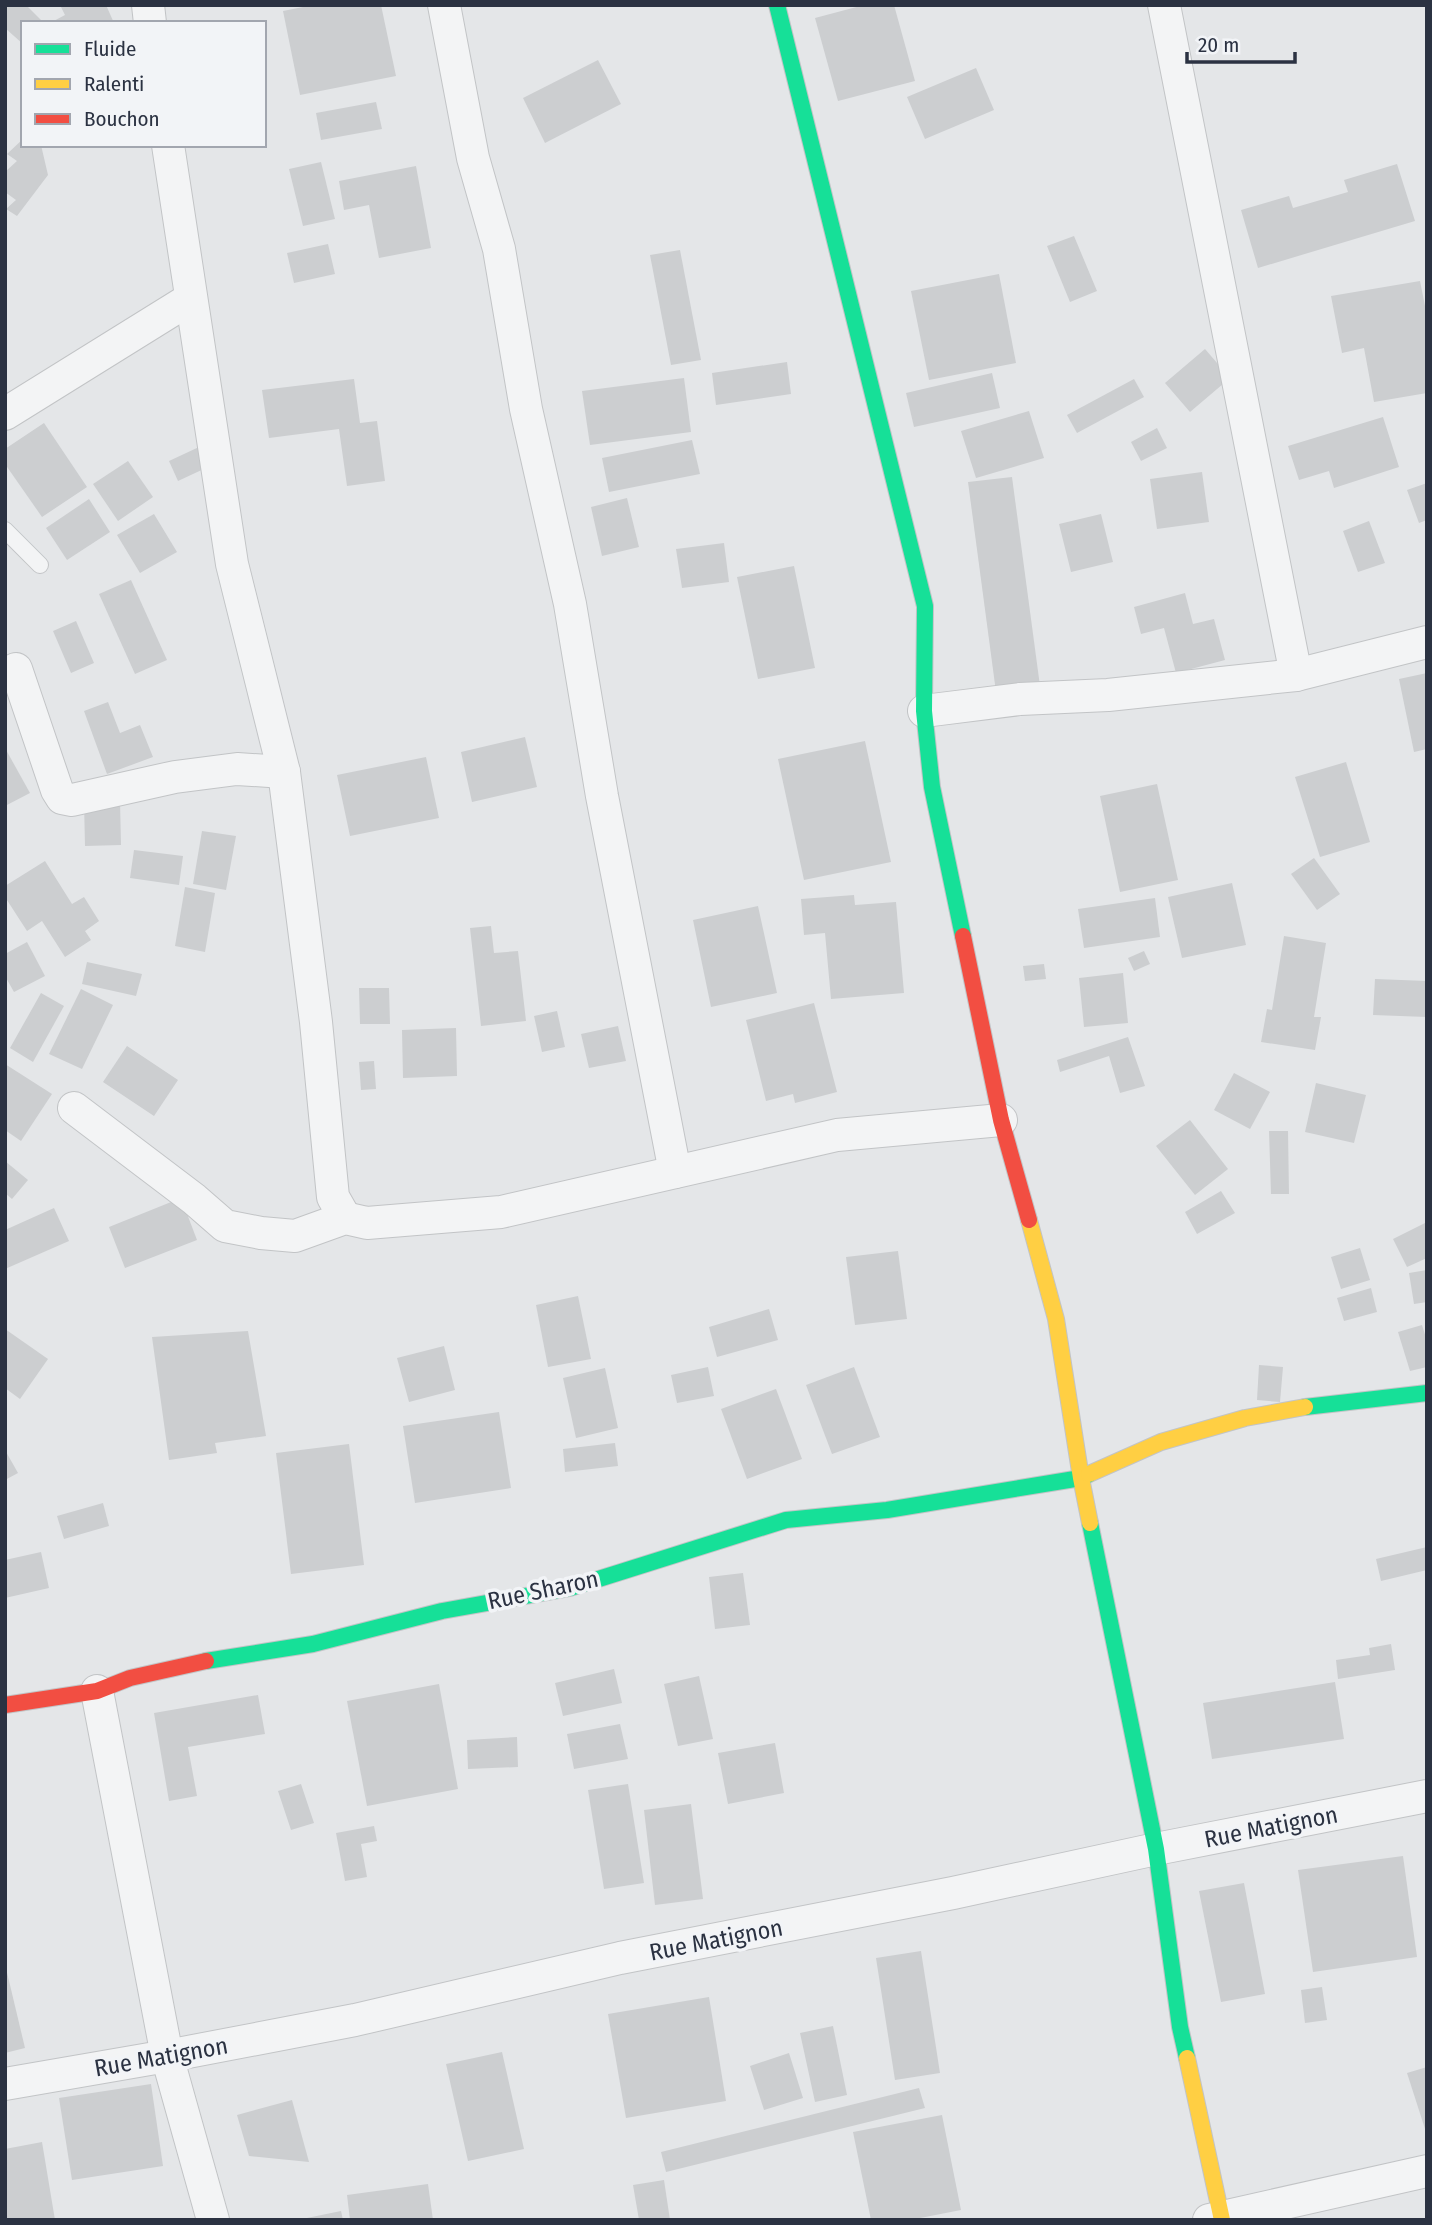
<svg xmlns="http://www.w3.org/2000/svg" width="1432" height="2225" font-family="'Fira Sans Condensed',sans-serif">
<rect width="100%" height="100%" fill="#e4e6e8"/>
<g fill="#ccced0">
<polygon points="5,5 26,5 44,23 23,23 23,44 5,28"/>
<polygon points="60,5 106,5 114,23 50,23 65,15"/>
<polygon points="313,5 381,5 396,76 300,95 283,11"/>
<polygon points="864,5 894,5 915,81 838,101 815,18"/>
<polygon points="598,60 621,104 545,143 523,98"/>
<polygon points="976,68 994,110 925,139 907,97"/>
<polygon points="376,102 382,129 321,140 316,113"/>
<polygon points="23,139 23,145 41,145 48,175 17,216 6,209 16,200 5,192 5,172 17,161 7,154"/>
<polygon points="321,162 335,219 303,226 289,169"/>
<polygon points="1397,164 1415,221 1258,268 1241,210 1289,196 1293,208 1348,192 1344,180"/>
<polygon points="416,166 431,248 379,258 369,205 344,210 339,181"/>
<polygon points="1074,236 1097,291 1070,302 1047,246"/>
<polygon points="328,244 335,274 294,283 287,253"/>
<polygon points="680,250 701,360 671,365 650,255"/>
<polygon points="999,274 1016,363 929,380 911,291"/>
<polygon points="1420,281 1427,316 1427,393 1374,402 1364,348 1342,353 1331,296"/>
<polygon points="1205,349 1230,378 1190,412 1165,383"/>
<polygon points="787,362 791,394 716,405 712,373"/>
<polygon points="992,373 1000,408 914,427 906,393"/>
<polygon points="684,378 691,432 590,445 582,391"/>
<polygon points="354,379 360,423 377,421 385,481 347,486 339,429 269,438 262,390"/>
<polygon points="1134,379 1144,397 1077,433 1067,415"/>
<polygon points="1029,411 1044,458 976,478 961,431"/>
<polygon points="1383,417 1399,467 1334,488 1329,471 1299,480 1288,446"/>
<polygon points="44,423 87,487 42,517 5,464 5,449"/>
<polygon points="1157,428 1167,448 1141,461 1131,442"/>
<polygon points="692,440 700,474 609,492 602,458"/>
<polygon points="199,447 208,467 178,481 169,461"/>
<polygon points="128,461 153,497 118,521 93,484"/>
<polygon points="1202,472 1209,522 1157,529 1150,479"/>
<polygon points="1012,477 1040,686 996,692 968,482"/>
<polygon points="1427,483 1427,520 1419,523 1407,490"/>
<polygon points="627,498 639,547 602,556 591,507"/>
<polygon points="89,499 110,532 67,560 46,528"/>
<polygon points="154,514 177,552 140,573 117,535"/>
<polygon points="1101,514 1113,562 1071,572 1059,524"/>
<polygon points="1369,521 1385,563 1358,572 1343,531"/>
<polygon points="724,543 729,582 682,588 676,549"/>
<polygon points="794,566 815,668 758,679 737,577"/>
<polygon points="131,580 167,660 135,674 99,594"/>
<polygon points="1185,593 1193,624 1214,619 1225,660 1176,673 1164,628 1141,634 1134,607"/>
<polygon points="76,621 94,663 71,673 53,631"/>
<polygon points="1427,673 1427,749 1414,752 1399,679"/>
<polygon points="108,702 120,733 140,725 153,757 107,774 84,711"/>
<polygon points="525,737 537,787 472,802 461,752"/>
<polygon points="865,741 891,862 804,880 778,759"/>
<polygon points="5,748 30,793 5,806"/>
<polygon points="426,757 439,818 350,836 337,775"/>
<polygon points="1346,762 1370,842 1320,857 1295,777"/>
<polygon points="1157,784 1178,880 1120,892 1100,796"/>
<polygon points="120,801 121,845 85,846 84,802"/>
<polygon points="202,831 236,836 226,890 193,884"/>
<polygon points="134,850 183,856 179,885 130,878"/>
<polygon points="1314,858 1340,894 1317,910 1291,874"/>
<polygon points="45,861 72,904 84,897 99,921 85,931 91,940 65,957 42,921 27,931 5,897 5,886"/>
<polygon points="1232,883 1246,945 1182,958 1168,897"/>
<polygon points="185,887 215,893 205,952 175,946"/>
<polygon points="854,895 855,905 896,902 904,993 831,999 825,933 804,935 801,899"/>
<polygon points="1155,898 1160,937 1084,948 1078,909"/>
<polygon points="758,906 777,993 711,1007 693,920"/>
<polygon points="491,926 494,953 518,951 526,1021 481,1026 470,928"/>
<polygon points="1284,936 1326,943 1314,1017 1321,1017 1315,1050 1261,1042 1267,1009 1272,1010"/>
<polygon points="27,942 45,976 14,992 5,976 5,954"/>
<polygon points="1144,951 1150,964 1134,971 1128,958"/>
<polygon points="87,962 142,974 136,996 82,984"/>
<polygon points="1044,964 1046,979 1025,981 1023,966"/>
<polygon points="1123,973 1128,1023 1084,1027 1079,978"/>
<polygon points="1375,979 1427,981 1427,1017 1373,1015"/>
<polygon points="359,988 389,988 390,1024 360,1024"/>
<polygon points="81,989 113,1005 82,1069 49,1054"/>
<polygon points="41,993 64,1006 33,1062 10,1048"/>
<polygon points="814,1003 837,1092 795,1103 793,1094 766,1101 746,1020"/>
<polygon points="557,1011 565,1047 542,1052 534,1016"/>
<polygon points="618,1026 626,1061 589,1068 581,1034"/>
<polygon points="456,1028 457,1076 403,1078 402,1030"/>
<polygon points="1128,1037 1145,1086 1120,1093 1109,1056 1060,1072 1057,1060"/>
<polygon points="127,1046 178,1080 154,1116 103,1082"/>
<polygon points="374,1061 376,1089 361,1090 359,1062"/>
<polygon points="5,1064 52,1094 21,1141 5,1130"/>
<polygon points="1234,1073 1270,1092 1250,1129 1214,1110"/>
<polygon points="1316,1083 1366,1095 1354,1143 1305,1132"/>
<polygon points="1190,1120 1228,1169 1195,1195 1156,1146"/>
<polygon points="1269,1131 1288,1131 1289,1194 1271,1194"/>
<polygon points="5,1161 28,1180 12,1199 5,1193"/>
<polygon points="1221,1191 1235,1213 1197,1234 1185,1212"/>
<polygon points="181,1198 197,1240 125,1268 109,1227"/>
<polygon points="54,1208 69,1241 5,1269 5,1230"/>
<polygon points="1427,1222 1427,1258 1407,1267 1393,1239"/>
<polygon points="1360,1248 1370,1280 1341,1289 1331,1257"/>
<polygon points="898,1251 907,1319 855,1325 846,1257"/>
<polygon points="1427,1270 1427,1302 1414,1304 1409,1273"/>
<polygon points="1371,1288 1377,1312 1344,1321 1337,1298"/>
<polygon points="578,1296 591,1359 548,1367 536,1305"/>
<polygon points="769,1309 778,1340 717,1357 709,1327"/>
<polygon points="1422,1325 1427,1341 1427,1367 1410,1371 1398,1332"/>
<polygon points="5,1329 48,1359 20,1399 5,1388"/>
<polygon points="248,1331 266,1436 215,1443 217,1453 169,1460 152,1337"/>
<polygon points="444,1346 455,1390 409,1402 397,1358"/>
<polygon points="1259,1365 1283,1367 1280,1402 1257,1400"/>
<polygon points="708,1367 714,1396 677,1403 671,1375"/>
<polygon points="854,1367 880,1437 832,1454 806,1385"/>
<polygon points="605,1368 618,1428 576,1438 563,1378"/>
<polygon points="776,1389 802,1459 747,1479 721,1409"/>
<polygon points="499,1412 511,1488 415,1503 403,1426"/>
<polygon points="615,1443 618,1466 565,1472 563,1449"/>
<polygon points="349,1444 364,1565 291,1574 276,1453"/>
<polygon points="5,1450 18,1473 5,1480"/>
<polygon points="103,1503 109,1526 64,1539 57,1516"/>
<polygon points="1427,1547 1427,1570 1381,1581 1376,1559"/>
<polygon points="41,1552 49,1588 5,1598 5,1560"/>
<polygon points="743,1573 750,1625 715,1629 709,1577"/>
<polygon points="1391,1644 1395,1670 1338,1679 1336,1660 1370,1655 1369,1648"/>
<polygon points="614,1669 622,1703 563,1716 555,1683"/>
<polygon points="699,1676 713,1739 678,1746 664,1684"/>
<polygon points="1335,1682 1344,1739 1212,1759 1203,1703"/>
<polygon points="439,1684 458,1789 367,1806 347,1701"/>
<polygon points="258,1695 265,1734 188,1747 197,1796 169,1801 154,1713"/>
<polygon points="620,1724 628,1759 574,1769 567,1734"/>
<polygon points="517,1737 518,1767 468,1769 467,1740"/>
<polygon points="775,1743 784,1793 728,1804 718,1753"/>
<polygon points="301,1784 314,1823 291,1830 278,1791"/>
<polygon points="628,1784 644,1883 604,1889 588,1790"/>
<polygon points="691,1804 703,1899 655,1905 644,1810"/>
<polygon points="374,1826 377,1841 361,1844 367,1877 345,1881 336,1833"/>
<polygon points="1403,1856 1417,1957 1313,1972 1298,1870"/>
<polygon points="1244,1883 1265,1994 1221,2002 1199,1891"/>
<polygon points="921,1951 940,2073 895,2080 876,1958"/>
<polygon points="5,1964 25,2048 5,2053"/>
<polygon points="1322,1987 1327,2020 1305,2023 1301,1990"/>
<polygon points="709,1997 726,2101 626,2118 608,2014"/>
<polygon points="833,2026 847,2095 815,2102 800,2033"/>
<polygon points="502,2052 524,2149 468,2161 446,2064"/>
<polygon points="789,2053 803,2098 764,2110 750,2066"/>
<polygon points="1427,2067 1427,2131 1426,2132 1407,2073"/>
<polygon points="151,2084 163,2166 72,2180 59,2098"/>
<polygon points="919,2088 925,2108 666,2172 661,2152"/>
<polygon points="292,2100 309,2162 249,2156 237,2115"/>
<polygon points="942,2115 961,2210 910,2220 871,2220 853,2132"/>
<polygon points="42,2142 55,2220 5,2220 5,2149"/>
<polygon points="664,2180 670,2220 639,2220 633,2185"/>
<polygon points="428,2184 433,2220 350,2220 347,2195"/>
<polygon points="341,2211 343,2220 302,2220 302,2219"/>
</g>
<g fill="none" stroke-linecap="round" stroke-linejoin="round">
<defs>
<polyline id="lane" points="5,530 40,565"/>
<g id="street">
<polyline points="148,5 150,23"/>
<polyline points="444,5 473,158 499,249 526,409 570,604 602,796 675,1172"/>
<polyline points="1164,5 1296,675"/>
<polyline points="168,145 232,564 284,772 316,1022 333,1197 345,1218"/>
<polyline points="5,414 190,299"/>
<polyline points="16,669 57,790 62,798 72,800 175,777 237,769 284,772"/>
<polyline points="924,711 1020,699 1108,695 1296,675 1427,642"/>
<polyline points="74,1108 194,1199 225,1226 261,1233 295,1236 345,1218 367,1223 501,1212 837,1135 1001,1120"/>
<polyline points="97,1691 167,2056 213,2220"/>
<polyline points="5,2084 167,2056 355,2020 620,1958 953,1893 1156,1849 1427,1796"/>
<polyline points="1209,2220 1427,2171"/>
</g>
<g id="fast">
<polyline points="777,5 925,606 924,711 932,787 963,936"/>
<polyline points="1305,1407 1427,1393"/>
<polyline points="1090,1523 1156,1849 1180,2027 1187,2058"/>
<polyline points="206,1661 313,1644 442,1611 570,1588 786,1520 887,1510 1081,1478 1089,1474"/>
</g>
<g id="slow">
<polyline points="1029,1220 1056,1319 1081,1478 1090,1523"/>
<polyline points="1089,1474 1161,1442 1245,1418 1305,1407"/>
<polyline points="1187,2058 1222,2220"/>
</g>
<g id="jam">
<polyline points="963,936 1001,1120 1029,1220"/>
<polyline points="5,1705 97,1691 130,1678 206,1661"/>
</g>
</defs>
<use href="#lane" stroke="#c2c4c6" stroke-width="18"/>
<use href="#street" stroke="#c2c4c6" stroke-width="34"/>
<use href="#fast" stroke="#c2c4c6" stroke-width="18"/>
<use href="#slow" stroke="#c2c4c6" stroke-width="18"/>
<use href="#jam" stroke="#c2c4c6" stroke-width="18"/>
<use href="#lane" stroke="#f3f4f5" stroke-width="16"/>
<use href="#street" stroke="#f3f4f5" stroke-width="32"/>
<use href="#fast" stroke="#16e098" stroke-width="16"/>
<use href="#slow" stroke="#ffcf43" stroke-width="16"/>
<use href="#jam" stroke="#f24e42" stroke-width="16"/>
</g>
<g text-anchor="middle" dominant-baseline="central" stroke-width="7" stroke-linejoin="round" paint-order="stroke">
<g font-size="24" fill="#2b3242" stroke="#f2f4f7">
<text transform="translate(543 1590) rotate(-12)">Rue Sharon</text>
<text transform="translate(1271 1827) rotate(-11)">Rue Matignon</text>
<text transform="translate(716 1940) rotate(-11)">Rue Matignon</text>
<text transform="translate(161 2057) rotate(-10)">Rue Matignon</text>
</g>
</g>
<rect width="1432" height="2225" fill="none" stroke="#2b3242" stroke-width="14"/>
<rect x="21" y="21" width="245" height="126" fill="#f2f4f7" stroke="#a2a6af" stroke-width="2"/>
<rect x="35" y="44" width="35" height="10" fill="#16e098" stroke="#a2a6af" stroke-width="2"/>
<text x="84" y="56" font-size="21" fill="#2b3242">Fluide</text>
<rect x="35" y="79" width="35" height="10" fill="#ffcf43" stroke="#a2a6af" stroke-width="2"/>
<text x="84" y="91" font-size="21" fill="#2b3242">Ralenti</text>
<rect x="35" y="114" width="35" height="10" fill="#f24e42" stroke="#a2a6af" stroke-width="2"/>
<text x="84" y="126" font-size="21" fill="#2b3242">Bouchon</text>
<path d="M1187 52v10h108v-10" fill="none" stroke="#2b3242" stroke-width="3.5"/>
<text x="1198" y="52" font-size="21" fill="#2b3242" stroke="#f2f4f7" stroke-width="5" paint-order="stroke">20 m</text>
</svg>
